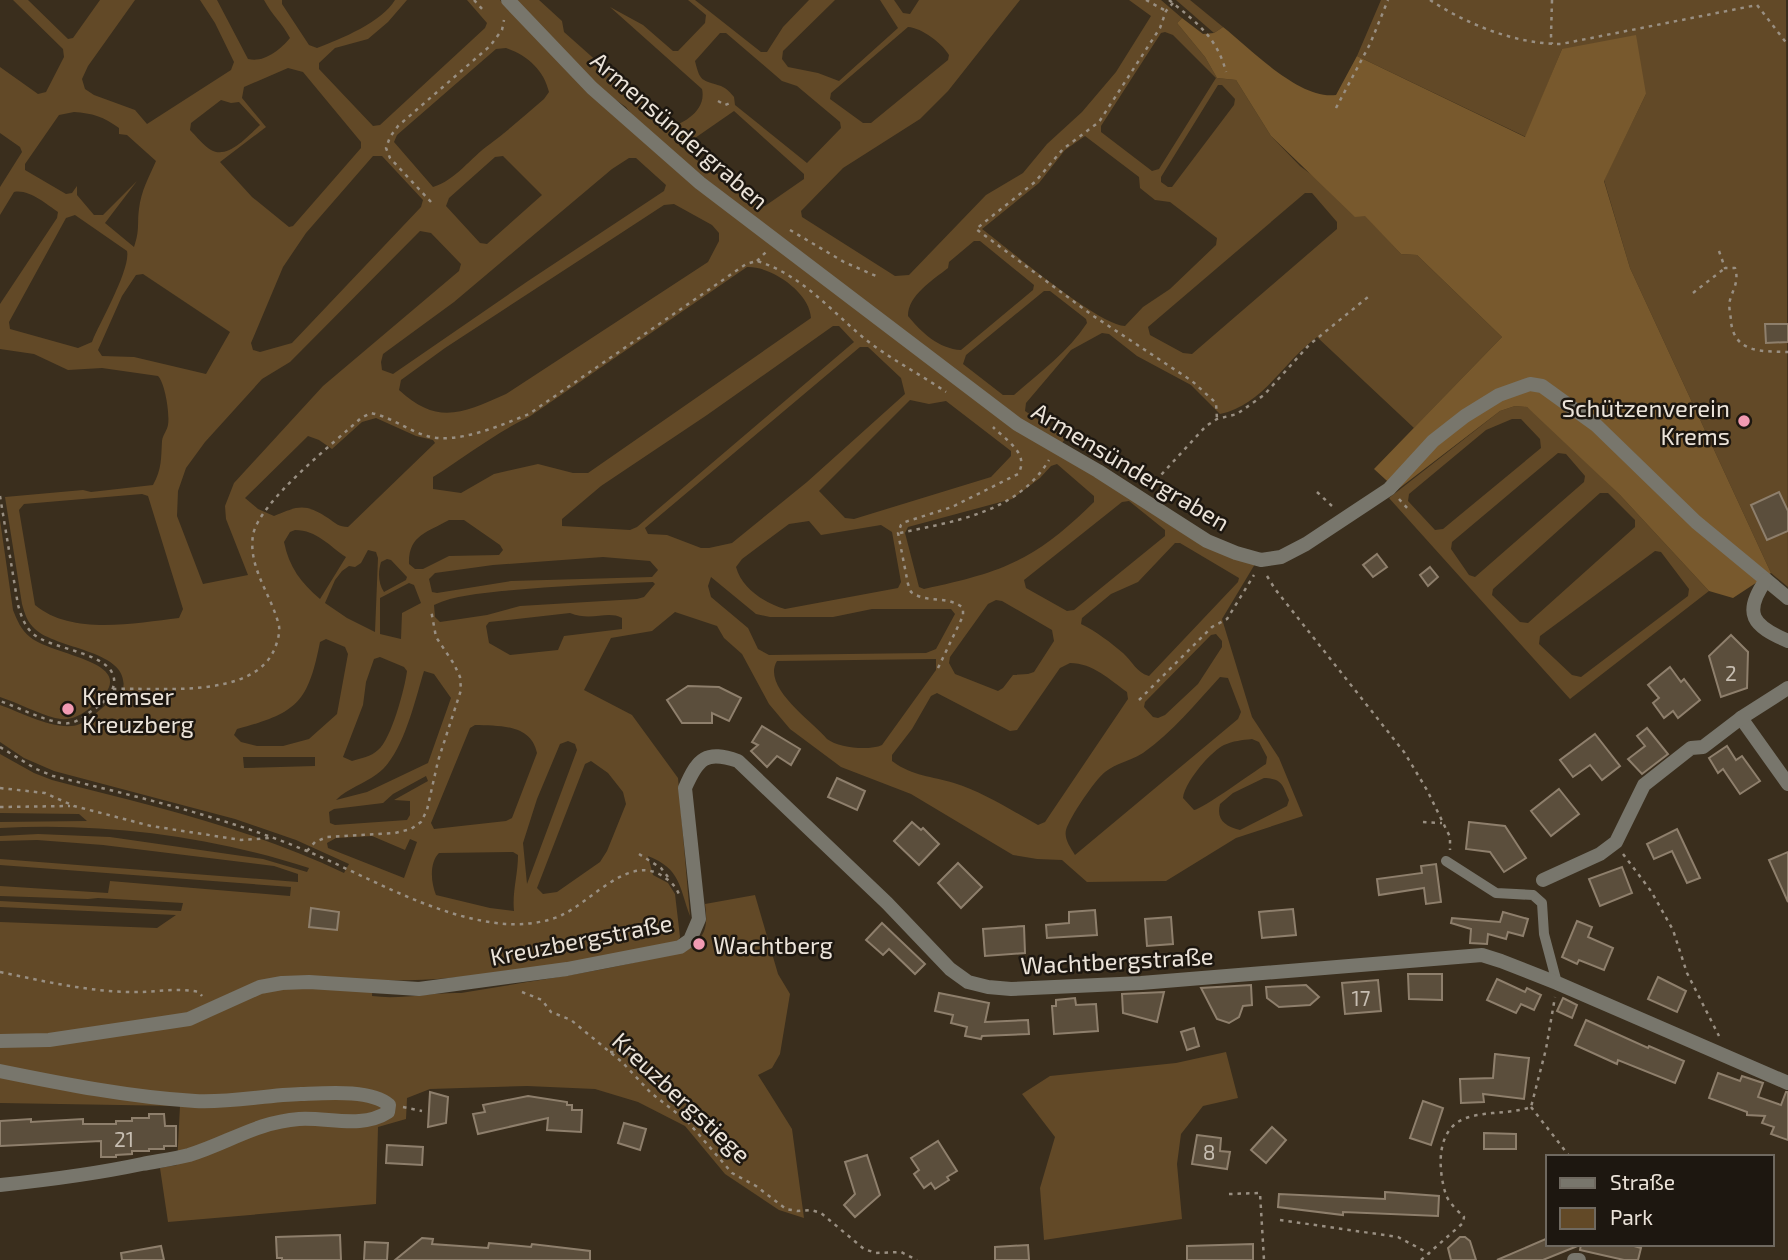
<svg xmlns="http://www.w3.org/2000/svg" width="1788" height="1260" font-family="'Exo 2',sans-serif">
<rect width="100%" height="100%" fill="#3a2e1d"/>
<g fill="#624927" fill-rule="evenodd">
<path d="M13 0H28L68 39 73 38 100 0H135L88 66 82 79 85 89 94 95 135 110 147 124 231 70 234 62 215 23 200 0H217L248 59C264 63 280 50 290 38 282 23 272 15 264 0H282V4L309 45 317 48C341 39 382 22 395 0H407L388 22 368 39 335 48 319 63V69L373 126 380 125 485 28 487 23 467 0H500L589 90 933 365 1255 564 1222 619 1252 717 1279 758 1303 816 1236 838 1166 881 1087 882 1062 860 1037 859 1013 855 911 794 841 767 790 729 769 704 742 654 724 638 717 626 675 612 652 631 611 638 584 690 632 715 678 778 690 916C679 887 681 869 648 856L653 875 668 883 675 894 680 937 677 943C628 955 579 962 529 969 477 976 425 982 373 980L372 996C402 1000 431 992 461 993 524 982 588 974 650 959 666 955 683 953 695 943 708 933 707 918 705 904L755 895 778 974 790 994 780 1054 772 1068 758 1075 792 1129 804 1218 779 1210 725 1174 685 1126 638 1102 595 1089 527 1086 430 1089 407 1098 406 1119 378 1127 376 1204 168 1222 160 1168 177 1165 180 1106 0 1103V922L157 928 176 915 0 907V901L181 911 183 903 98 898 88 899 0 896V886L108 893 110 881 290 896 291 887 0 865V859L298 882V874L274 866 103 845 37 840 0 841V836L38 834 110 837 263 859 307 872 309 868C211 836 102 822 0 828V822L87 821 79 814 0 813V754L34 773 52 780C151 806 251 828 344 873L349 864 296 840 235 819 54 771 24 758 0 742V705C20 712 59 733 80 724 95 717 105 702 121 696 139 650 58 651 35 629 27 622 25 614 22 604L5 497 83 490 91 492 153 485C162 469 161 458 162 441 163 434 167 431 168 425 170 414 165 383 158 376L102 368 68 370 34 354 0 349V304L57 218 58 212C46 204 29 189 14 192L0 215V187L22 152 20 147 0 133V67L38 94 46 92 64 57 63 49ZM506 48C527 55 544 70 549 92L544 99C526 114 509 130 490 144 470 158 456 180 433 187L394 142 397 135 496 49ZM288 68 303 72 361 142V148L293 226 289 227 252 197 220 162 266 127 242 98 244 87ZM221 100 231 103 239 102 260 125C249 135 228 160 211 150 204 146 196 136 190 130L191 123ZM74 112C92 113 104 117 119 128V134L127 135 156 161C149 177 141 191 139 209 137 224 140 230 134 247L105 223 137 181 103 215H94L77 195V186L72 193 66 194 25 170V164L59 115ZM373 156H382L423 200 421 207 292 343 260 352 253 350 251 343 283 267 306 233ZM503 156 542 195 487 244 480 243 446 206 449 198 495 157ZM629 158H636L666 185 664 191 528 281 393 374 382 370 381 362 383 354 454 302 612 169ZM674 204 712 225 719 233V241L708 262 506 394C463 413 438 426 399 390L401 380 445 348 664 205ZM75 215 127 251C131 269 100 322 92 342L78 348 10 329 9 322 66 218ZM420 231 431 233 461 264 459 271 323 386 234 483 225 506 226 519 248 575 203 584 177 516 178 491 186 468 205 442 262 379 290 362ZM747 267C772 266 810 293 811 318L588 473H573L538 464 494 474 461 493 433 489V477C465 457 495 433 529 417ZM143 274 230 332 206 374 134 357 102 356 98 350 122 296 136 275ZM833 326H839L854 342 637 527 630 530 562 526V519L601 486 707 415ZM860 347H868L901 378 905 394 807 482 732 543 709 548H701L667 535 648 534 645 528ZM910 400 929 404 946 401 1011 451V456L991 477 854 519 845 518 819 491ZM376 418 416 436 433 440 435 443 348 527C339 527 335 523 328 518 305 503 298 506 274 516L258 509 245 498 308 436 319 440 332 449 362 422ZM1057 464 1094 496V502C1035 560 1004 572 924 589L919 587 905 533 908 527 1012 499 1040 478 1051 466ZM142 494 148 496 183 609 179 618C135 623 72 636 35 605L19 510 24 504ZM1129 501 1165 530V536L1074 610 1067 611 1026 588 1024 580 1122 502ZM449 520H464L500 545 503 550 499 555 449 556 423 569H415L409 564C408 535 428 532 449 520ZM809 521 821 535 881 525 892 532 901 582 898 588 785 609C765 603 742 589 736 567L742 559 789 524ZM295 530C317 530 329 546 346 557L320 599C301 583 289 567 284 542L290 532ZM1175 543H1180L1239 578 1238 582 1149 676C1137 673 1132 661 1123 653 1110 642 1097 632 1081 624L1082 618 1111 594 1138 582ZM368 550 376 552 378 558 375 632 347 618 325 603 335 580 342 571 349 566 355 567 361 563ZM603 557 650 561 658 570 652 577 511 581 437 593 432 592 429 579 435 573 493 565ZM387 559 391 560 407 577 406 580 384 592C378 583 378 572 381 562ZM711 577 756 614 770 617H833L872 609H951L955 614 936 649 926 653 769 655 758 649 748 628 711 597 708 586ZM653 582 655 584 644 597 637 599 520 606 487 615 440 622 435 617 434 605C454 595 480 594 502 591 552 586 602 584 653 582ZM409 583 414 585 421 603 402 613 401 639 380 634V598ZM996 600 1002 601 1052 630 1054 641 1034 672 1028 674 1013 675 1003 688 998 691 955 674 949 663 950 657 988 604ZM570 613C592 622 607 610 622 618V629L564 636 558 650 510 655 489 643 486 626 489 622ZM1216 634 1222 641V647L1198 684 1165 715 1158 718 1153 717 1144 707 1145 702 1211 635ZM326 639 345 647 348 654 337 714 309 739 283 746H257L241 742 234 735 237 729C297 713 308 703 320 642ZM380 657 404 667 407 671C405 688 391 740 378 750 371 757 361 758 352 761L343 757 363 705 366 682 374 659ZM936 659V670L882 745C869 751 839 748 827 739 813 722 761 687 777 661ZM1070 663C1093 663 1110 680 1127 692L1128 699 1045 822 1038 825C1011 810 983 792 954 783 931 776 912 776 892 761V755L912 729 931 696 937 693 1010 731 1017 730 1060 668ZM424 671 434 674 451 698 428 763 367 792 336 800C348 788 364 784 377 774 403 756 415 700 424 671ZM1220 677 1228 678 1241 712 1238 719 1075 855C1070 847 1064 839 1066 830 1070 817 1094 781 1105 772 1116 763 1131 761 1143 753 1172 733 1196 703 1220 677ZM475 725C500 726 531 724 537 753L512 818 506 821 434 829 431 823 470 728ZM1252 739 1259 742 1267 757 1266 764C1253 772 1203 809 1194 810L1183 798C1184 783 1210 752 1224 745 1233 741 1242 740 1252 739ZM568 741 575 744 577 750 527 884 523 843 537 799 560 744ZM243 757H315V766L244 768ZM591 761 608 773 623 792 626 804 607 851 600 862 557 892 543 894 537 888 585 764ZM426 776 428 781 394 800 410 801V815L407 820 335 825 330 823 329 812 334 809 383 803 393 794ZM1264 778C1283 779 1282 785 1289 800L1287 806 1240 830C1225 826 1216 820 1220 804L1233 793ZM372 836 405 850 410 839 417 842 404 878 328 848 327 843 336 838ZM513 852 518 855C518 875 512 892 514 911L490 908 436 895C431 883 429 863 439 853Z"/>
<path d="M516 0H539L562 21 564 32 645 104V112L664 129C682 125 707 111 702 89L610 7 602 0 610 7 643 25 673 51H678L705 23 706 15 688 0H695L761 52H767L783 27 809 0H835L783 51 782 59 788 67 818 73 839 81 898 28 880 0H894L903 13 910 14 919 0H1020L948 91 920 119 843 168 801 211 802 217 895 276 909 275 986 195 1023 173 1047 144 1082 112 1116 72 1151 16 1129 0H1161L1182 18 1177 23 1205 57 1217 78 1236 80 1271 136 1300 166 1365 215 1401 254 1417 255 1502 337 1414 428 1317 337C1283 362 1264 404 1220 414L1191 385 1137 356 1109 334 1102 333 1071 350 1026 403 1025 411 1066 438 1061 444 1020 420 704 180 637 122 626 107 596 86ZM908 27C922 28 942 43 949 55L948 60 871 123H863L830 99 831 93ZM1165 32 1173 35 1216 78 1159 169 1152 171 1101 132V126L1161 33ZM720 33H726L782 81 797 86 840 122 841 128 807 163 735 105 734 97C731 93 726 88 721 86 702 80 700 82 695 61ZM1218 85H1222L1235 99 1234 105 1172 187H1168L1161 182V177ZM734 111 804 174V179L765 206 757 205 728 179 706 168 682 147ZM1085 136 1139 177 1140 188 1155 200 1170 202 1217 238 1216 245 1170 289 1143 307 1125 326C1098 325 1009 249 982 229L1039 183 1065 150ZM1305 193H1312L1337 222V229L1192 354 1183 353 1150 335 1148 327ZM974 241H980L1034 285 1033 290 961 350C939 349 921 332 908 316 908 295 933 280 948 268L949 262ZM1044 291H1050L1086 319 1087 323C1068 352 1039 373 1014 395H1003L963 364 966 355Z"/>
<polygon points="1176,0 1190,0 1223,27 1214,33"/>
<polygon points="1381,0 1786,0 1788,587 1771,573 1630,268 1604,180 1646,94 1562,49 1526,137 1357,56"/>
<path d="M1515 406 1527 407 1539 416 1620 495 1709 591 1570 699 1389 498 1500 411ZM1512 419H1521L1540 439 1541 448 1443 529 1435 530 1408 501 1409 494 1486 430ZM1558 453 1566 454 1585 476 1584 482 1475 577 1469 575 1451 549 1452 542ZM1600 493H1608L1635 520V527L1528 623 1520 622 1492 595 1493 589ZM1655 551 1661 552 1689 589 1688 596 1581 677 1572 675 1539 644 1540 636Z"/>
<path d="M0 520 13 610C17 620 21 630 30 637 55 658 156 662 86 711 76 718 67 721 55 718 37 713 18 703 0 697Z"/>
<polygon points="1226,1052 1238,1098 1203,1106 1181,1134 1177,1164 1182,1219 1044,1240 1040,1188 1055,1137 1022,1094 1050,1076 1176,1063"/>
</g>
<path fill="#78592d" d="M1182 18 1203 34 1214 33 1223 27C1251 49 1299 100 1336 95L1357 56 1525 137 1562 49 1636 35 1646 94 1604 181 1630 268 1771 573 1733 598 1709 591 1620 495 1527 407 1515 406 1500 411 1397 490 1374 469 1502 337 1417 255 1401 254 1365 216 1355 217 1271 136 1236 80 1217 78 1205 57 1177 23Z"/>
<g fill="#5b4e3c" stroke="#8e7f6c" stroke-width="2">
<polygon points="1765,324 1788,324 1788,342 1766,343"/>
<polygon points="1779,492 1788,511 1788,531 1767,540 1751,505"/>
<polygon points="1377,554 1387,567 1373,577 1363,565"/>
<polygon points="1430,567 1438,577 1428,586 1420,575"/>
<polygon points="1731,635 1748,652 1747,688 1721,697 1709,656"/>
<polygon points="1670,667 1681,682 1684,679 1700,700 1678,718 1673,711 1664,718 1653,703 1659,698 1648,685"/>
<polygon points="688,686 719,687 741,698 729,721 712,713 712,723 682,723 667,700"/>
<polygon points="762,726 800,749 791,765 777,756 767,767 751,751 758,745 752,742"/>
<polygon points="1647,728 1668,754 1642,774 1628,759 1645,746 1637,736"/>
<polygon points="1595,734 1620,766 1602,780 1590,765 1573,777 1560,760"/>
<polygon points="1727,746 1736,760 1742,756 1760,781 1740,794 1723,769 1718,773 1709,758"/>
<polygon points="837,778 865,791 857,810 828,797"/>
<polygon points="1559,789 1579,814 1551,836 1531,811"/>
<polygon points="912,822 921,830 923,828 939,844 919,865 894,841"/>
<polygon points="1469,822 1505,826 1526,858 1504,872 1490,852 1466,849"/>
<polygon points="1677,829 1700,878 1687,883 1672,851 1654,859 1647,844"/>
<polygon points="1788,852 1788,902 1769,860"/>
<polygon points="958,863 982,887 961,908 938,883"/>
<polygon points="1436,864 1441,902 1426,904 1424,888 1379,895 1377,879 1422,873 1421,866"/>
<polygon points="1622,867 1632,893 1600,906 1589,879"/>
<polygon points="311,908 339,912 337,930 309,927"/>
<polygon points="1293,909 1296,935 1262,938 1259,912"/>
<polygon points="1095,910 1097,935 1047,938 1046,925 1069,923 1069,912"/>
<polygon points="1503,912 1528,919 1523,936 1508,932 1506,939 1488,934 1487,944 1470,943 1471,929 1451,923 1452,918 1500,922"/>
<polygon points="1171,917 1173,944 1147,946 1145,919"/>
<polygon points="1577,921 1592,927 1588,937 1613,948 1604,970 1579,960 1577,964 1562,957"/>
<polygon points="882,923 925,964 915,974 889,949 883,955 866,940"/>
<polygon points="1024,926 1025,953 985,956 983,929"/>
<polygon points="1408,974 1442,974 1442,1000 1409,999"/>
<polygon points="1658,977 1686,991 1677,1012 1648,999"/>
<polygon points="1497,979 1525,992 1527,988 1541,995 1534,1010 1521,1004 1516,1013 1487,1000"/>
<polygon points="1378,980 1381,1011 1345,1014 1342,983"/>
<polygon points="1251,985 1252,1005 1243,1006 1239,1017 1229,1023 1217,1019 1201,988"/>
<polygon points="1306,985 1319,997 1310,1005 1279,1007 1267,998 1266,987"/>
<polygon points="1164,992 1157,1022 1123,1013 1122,994"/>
<polygon points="939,993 989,1003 985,1022 1028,1020 1029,1034 982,1036 981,1039 965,1036 967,1027 951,1023 953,1015 935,1011"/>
<polygon points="1075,998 1076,1005 1096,1004 1098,1031 1054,1034 1052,1006 1056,1006 1056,1000"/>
<polygon points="1563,998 1577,1005 1572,1018 1557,1011"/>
<polygon points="1586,1020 1648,1048 1649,1046 1684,1061 1675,1083 1618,1060 1617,1064 1575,1045"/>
<polygon points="1194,1028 1199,1046 1187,1050 1181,1032"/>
<polygon points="1495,1054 1529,1058 1524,1099 1483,1094 1484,1102 1461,1103 1460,1079 1493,1078"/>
<polygon points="1718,1073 1740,1081 1742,1076 1763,1083 1758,1097 1781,1105 1786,1092 1788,1092 1788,1140 1771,1134 1774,1127 1762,1123 1765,1116 1747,1115 1747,1112 1709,1098"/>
<polygon points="430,1092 448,1097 446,1123 428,1127"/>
<polygon points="528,1096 567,1102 567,1105 572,1105 572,1110 582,1110 581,1132 547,1130 548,1118 478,1134 473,1114 485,1112 483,1105"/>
<polygon points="1423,1101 1443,1108 1431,1145 1410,1138"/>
<polygon points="149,1114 164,1114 165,1126 176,1126 176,1146 164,1146 164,1149 149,1149 149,1151 132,1151 132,1154 116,1155 116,1157 101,1157 101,1141 0,1146 0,1121 31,1119 31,1122 83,1119 83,1124 116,1124 116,1121 132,1121 132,1118 149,1118"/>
<polygon points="624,1123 646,1129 640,1150 618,1143"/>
<polygon points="1272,1127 1286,1140 1266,1163 1251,1150"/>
<polygon points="1484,1133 1516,1134 1516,1149 1484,1149"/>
<polygon points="1197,1135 1221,1138 1220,1151 1230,1152 1227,1169 1192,1164"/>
<polygon points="938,1141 957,1171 947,1177 949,1180 935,1189 931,1183 924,1188 914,1174 919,1170 911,1158"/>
<polygon points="387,1145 423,1147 422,1165 386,1163"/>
<polygon points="867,1155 880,1195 855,1217 844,1205 855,1194 845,1162"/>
<polygon points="1385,1192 1439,1196 1438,1216 1343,1212 1343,1215 1278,1207 1279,1194 1385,1199"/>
<polygon points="340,1235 341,1260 282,1260 282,1258 277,1258 276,1237"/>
<polygon points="1460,1237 1465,1237 1470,1241 1476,1260 1451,1260 1448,1248"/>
<polygon points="422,1238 433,1239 432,1244 488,1248 489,1243 531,1247 532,1244 590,1251 590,1260 395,1260"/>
<polygon points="1548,1238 1548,1244 1580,1245 1543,1260 1497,1260"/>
<polygon points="365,1242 388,1243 387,1260 364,1260"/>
<polygon points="1253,1244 1253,1260 1187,1260 1187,1246"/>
<polygon points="1581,1244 1627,1244 1641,1248 1638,1260 1624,1260 1580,1250"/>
<polygon points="1028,1245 1029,1260 995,1260 995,1247"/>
<polygon points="161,1246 164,1260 122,1260 121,1253"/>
</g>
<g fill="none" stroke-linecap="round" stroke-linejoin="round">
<g stroke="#998f82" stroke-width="2.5" stroke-dasharray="3.5 5" stroke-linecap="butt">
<polyline points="474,0 483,10"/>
<polyline points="1146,0 1166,11"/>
<path d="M1169 0C1196 22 1217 37 1226 72"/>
<path d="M1430 0C1468 25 1516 44 1561 44L1757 5 1788 45"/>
<polyline points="1552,0 1551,36 1552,44"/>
<polyline points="1173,3 1166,11 1160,28 1099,122 1063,149 1035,182 976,229 1092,315 1192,381 1216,403 1217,419"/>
<polyline points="718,101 725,105 730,103"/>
<polyline points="1336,108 1370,44 1388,0"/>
<polyline points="431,202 390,158 386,148 390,137 398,126 490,46 502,30 504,20"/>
<polyline points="790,230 844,262 876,276"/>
<path d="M1719 251 1725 268H1735C1739 281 1734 287 1730 300 1728 307 1731 315 1731 322 1735 354 1763 351 1788 352"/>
<polyline points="757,261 767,251"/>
<polyline points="1693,293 1725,268"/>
<polyline points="1150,487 1206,426 1217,419 1237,414 1264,395 1309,345 1368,297"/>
<polyline points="1317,492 1333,507"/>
<path d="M0 496 18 605C21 615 24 625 32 633 51 651 118 652 114 684 112 696 100 706 90 712 81 719 73 725 61 723 40 719 20 708 0 701"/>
<polyline points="1399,499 1409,510"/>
<path d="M900 533C955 521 1017 513 1049 460"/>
<polyline points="1267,576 1275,589 1404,752 1427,790 1450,837 1450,850"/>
<path d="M938 668 963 616V608C948 595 927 604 911 592L908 584 898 533 901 525 905 522 952 507 1018 474C1030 454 1007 441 993 427"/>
<path d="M113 689C159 687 254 700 275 648 278 640 281 630 278 622 270 593 248 567 253 535 259 502 334 443 361 418L371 413C391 417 407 430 427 436 456 445 502 425 529 414L746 264 757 261C802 275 830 310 865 339 890 359 920 374 946 392"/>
<polyline points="1139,700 1212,627 1227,619 1254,575"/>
<path d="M0 747 36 769 53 776C138 797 225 817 307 851 369 877 436 918 505 924 524 925 545 923 562 915 590 902 627 857 659 874 669 880 676 885 680 897"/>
<polyline points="0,788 45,793 74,806 151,826 241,840 270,838"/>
<polyline points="0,807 70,806"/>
<polyline points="1423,822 1442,823"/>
<polyline points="307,851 315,842 327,837 395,833 411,829 421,822 427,810 438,761 461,690 460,677 454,664 436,637 431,610"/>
<polyline points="639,854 661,868 668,877"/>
<polyline points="1623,854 1651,891 1673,930 1687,973 1719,1036"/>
<path d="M0 972C43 981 85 991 129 992 153 993 175 987 199 992L202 996"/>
<polyline points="522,992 542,1000 551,1012 571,1020 622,1062 651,1093 688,1122 732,1173 756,1186 786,1209 797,1211 811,1210 821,1213 864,1249 876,1253 901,1252 917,1260"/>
<polyline points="610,1052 620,1052 640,1057"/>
<polyline points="403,1107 422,1111"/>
<polyline points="1531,1107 1570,1157"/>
<polyline points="1229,1194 1260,1193 1264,1260"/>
<polyline points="1280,1220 1398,1237 1430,1254"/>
<path d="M1421 1260 1463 1223 1464 1217C1458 1211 1449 1203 1446 1195 1438 1170 1435 1129 1466 1118 1487 1111 1511 1114 1531 1107L1546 1049 1555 997"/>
</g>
<polyline stroke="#78766c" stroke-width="10" points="1446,861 1496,893 1533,895 1542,903 1544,934 1557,983"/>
<g stroke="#78766c" stroke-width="14">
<polyline points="508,0 592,88 700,183 1017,424 1098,471 1207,541 1236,553 1261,560 1281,557 1306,544 1389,489 1433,441 1465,416 1499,395 1530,384 1542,386 1596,425 1696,522 1788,598"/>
<path d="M1766 580C1742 614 1753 626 1788 641"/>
<polyline points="1741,718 1788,784"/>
<polyline points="1543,880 1600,854 1616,842 1644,785 1691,748 1703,747 1741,718 1788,688"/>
<path d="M0 1041 49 1040 189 1019 260 987 282 983 309 982 419 989 567 969 680 947 690 940 699 919 685 788C698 758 706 750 738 761L887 903 950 969 968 982 988 987 1011 989 1141 983 1482 955 1501 961 1557 983 1788 1083"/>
<path d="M0 1071C64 1084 129 1097 195 1101 229 1103 266 1095 301 1094 325 1093 371 1089 389 1105L388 1112C362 1129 328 1117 299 1119 257 1122 228 1143 189 1155 174 1159 157 1161 142 1164 95 1174 48 1180 0 1185"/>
<polyline points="1574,1260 1579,1260"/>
</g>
</g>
<g fill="#f19ab2" stroke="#1d1710" stroke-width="2.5">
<circle cx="1744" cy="421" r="7"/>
<circle cx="68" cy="709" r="7"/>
<circle cx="699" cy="944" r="7"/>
</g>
<g text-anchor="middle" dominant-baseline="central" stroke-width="5" stroke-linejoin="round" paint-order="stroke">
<g font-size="21" fill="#c7beb2">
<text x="1731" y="672">2</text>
<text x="1361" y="997">17</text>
<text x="124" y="1138">21</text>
<text x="1209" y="1151">8</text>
</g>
<g font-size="24" fill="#ebe3d9" stroke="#1d1710">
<text transform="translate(680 130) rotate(41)">Armensündergraben</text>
<text transform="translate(1131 466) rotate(31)">Armensündergraben</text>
<text transform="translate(581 939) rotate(-11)">Kreuzbergstraße</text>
<text transform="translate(1117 960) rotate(-3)">Wachtbergstraße</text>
<text transform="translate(682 1097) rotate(43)">Kreuzbergstiege</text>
</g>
<g font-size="24" fill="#ebe3d9" stroke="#1d1710" text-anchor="start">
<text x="1730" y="407" text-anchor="end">Schützenverein<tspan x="1730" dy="28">Krems</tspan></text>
<text x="82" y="695">Kremser<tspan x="82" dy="28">Kreuzberg</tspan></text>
<text x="713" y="944">Wachtberg</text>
</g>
</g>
<rect x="1546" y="1155" width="228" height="91" fill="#1d1710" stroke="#6f6960" stroke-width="2"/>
<rect x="1560" y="1178" width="35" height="10" fill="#78766c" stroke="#6f6960" stroke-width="2"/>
<text x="1610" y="1190" font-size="21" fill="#ebe3d9">Straße</text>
<rect x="1560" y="1208" width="35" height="21" fill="#624927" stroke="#6f6960" stroke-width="2"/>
<text x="1610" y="1225" font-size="21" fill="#ebe3d9">Park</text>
</svg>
